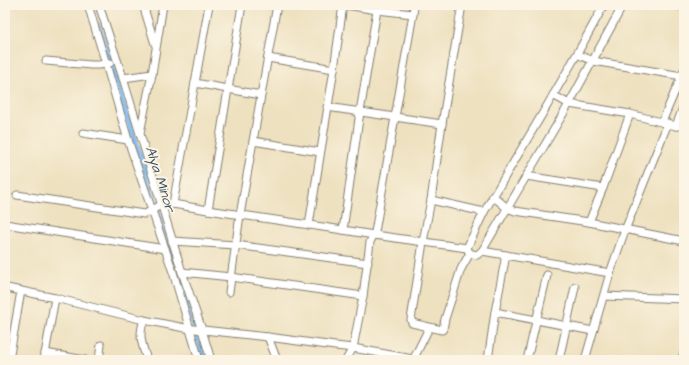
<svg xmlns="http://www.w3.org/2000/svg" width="689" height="365" font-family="'Architects Daughter',sans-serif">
<rect width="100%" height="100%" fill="#fcf5e5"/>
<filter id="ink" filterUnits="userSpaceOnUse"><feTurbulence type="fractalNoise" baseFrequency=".025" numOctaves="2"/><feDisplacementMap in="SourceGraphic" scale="8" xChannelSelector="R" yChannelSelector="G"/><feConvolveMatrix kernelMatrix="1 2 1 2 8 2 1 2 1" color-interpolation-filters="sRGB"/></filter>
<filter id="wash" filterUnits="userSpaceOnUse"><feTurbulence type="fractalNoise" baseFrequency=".012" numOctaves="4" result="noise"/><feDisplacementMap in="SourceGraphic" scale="16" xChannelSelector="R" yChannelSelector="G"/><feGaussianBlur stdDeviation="0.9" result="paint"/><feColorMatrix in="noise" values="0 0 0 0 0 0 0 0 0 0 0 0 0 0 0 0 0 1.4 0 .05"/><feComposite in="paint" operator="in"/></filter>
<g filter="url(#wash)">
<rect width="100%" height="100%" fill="#eee1c0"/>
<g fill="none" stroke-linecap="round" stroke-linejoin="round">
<polyline stroke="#7fb9f0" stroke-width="7" points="98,26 205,360"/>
</g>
</g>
<g filter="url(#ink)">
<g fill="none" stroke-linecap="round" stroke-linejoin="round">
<defs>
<g id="street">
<polyline points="88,5 106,64 128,140 173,272 199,360"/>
<polyline points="99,5 123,78 182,272 202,330 211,360"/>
<polyline points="143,5 155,44"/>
<polyline points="346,5 377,10 413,14"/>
<polyline points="462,5 442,124 431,200 423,242 411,320 412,323 442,330 443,329 445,319 461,269 470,253"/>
<path d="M604 5 577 54 544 111 484 212 467 248C469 254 472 254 477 255L482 251 569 104 623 5"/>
<polyline points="674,5 684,7"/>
<polyline points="577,54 593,61 682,76"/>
<polyline points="268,58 334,69"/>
<polyline points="46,61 91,65 99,65 110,63"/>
<polyline points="123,78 152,74"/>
<polyline points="195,83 261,95"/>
<polyline points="553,95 569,104 630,114 676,126 684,126"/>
<polyline points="327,107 395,117 442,124"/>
<polyline points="662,122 684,70"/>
<polyline points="676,126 684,105"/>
<polyline points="83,133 128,140"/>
<polyline points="140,133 152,74 163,5"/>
<polyline points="253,141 320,152"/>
<polyline points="526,176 603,188"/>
<polyline points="17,195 144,214 147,213 161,205 173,204 208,210 343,230 374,235 467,248"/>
<polyline points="493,196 507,208 515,211 589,222 684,241"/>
<polyline points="431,200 484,212"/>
<polyline points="173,204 195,83 209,5"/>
<polyline points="208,210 242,5"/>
<polyline points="589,222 603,188 630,114"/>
<polyline points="5,224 165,249"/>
<polyline points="309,225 334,69 343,5"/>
<polyline points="343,230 360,112 377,10"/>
<polyline points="172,241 236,245 368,263"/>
<polyline points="482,251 610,273"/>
<polyline points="182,272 231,277 363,296"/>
<polyline points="7,288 55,298 144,320 185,328 268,337 335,346 353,348 418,360"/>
<polyline points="229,292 240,215 277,5"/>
<polyline points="604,296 684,299"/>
<polyline points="495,312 593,331"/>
<path d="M144 320C138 336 142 344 147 360"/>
<polyline points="268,337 277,360"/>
<polyline points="45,353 85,360"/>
<polyline points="9,360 21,291"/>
<polyline points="44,360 55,298"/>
<polyline points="99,360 101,345"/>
<polyline points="346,360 353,348 363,296 370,242 375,232 413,14 414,5"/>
<polyline points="413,360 429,328"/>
<polyline points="488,360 495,312 506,255"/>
<polyline points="527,360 547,275"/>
<polyline points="559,360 575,287"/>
<polyline points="585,360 610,273 625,230 668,123"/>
<polyline points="681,360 684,353"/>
</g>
</defs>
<use href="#street" stroke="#857e6e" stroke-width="9"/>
<use href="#street" stroke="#fff" stroke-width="7"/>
</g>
</g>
<g text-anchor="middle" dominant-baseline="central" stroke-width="4" stroke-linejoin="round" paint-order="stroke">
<g font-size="14" font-style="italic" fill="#3f5366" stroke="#fcf5e5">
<text transform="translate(160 179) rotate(72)">Alya Minor</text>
</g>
</g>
<rect width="689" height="365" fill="none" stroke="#fcf5e5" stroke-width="20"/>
</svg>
